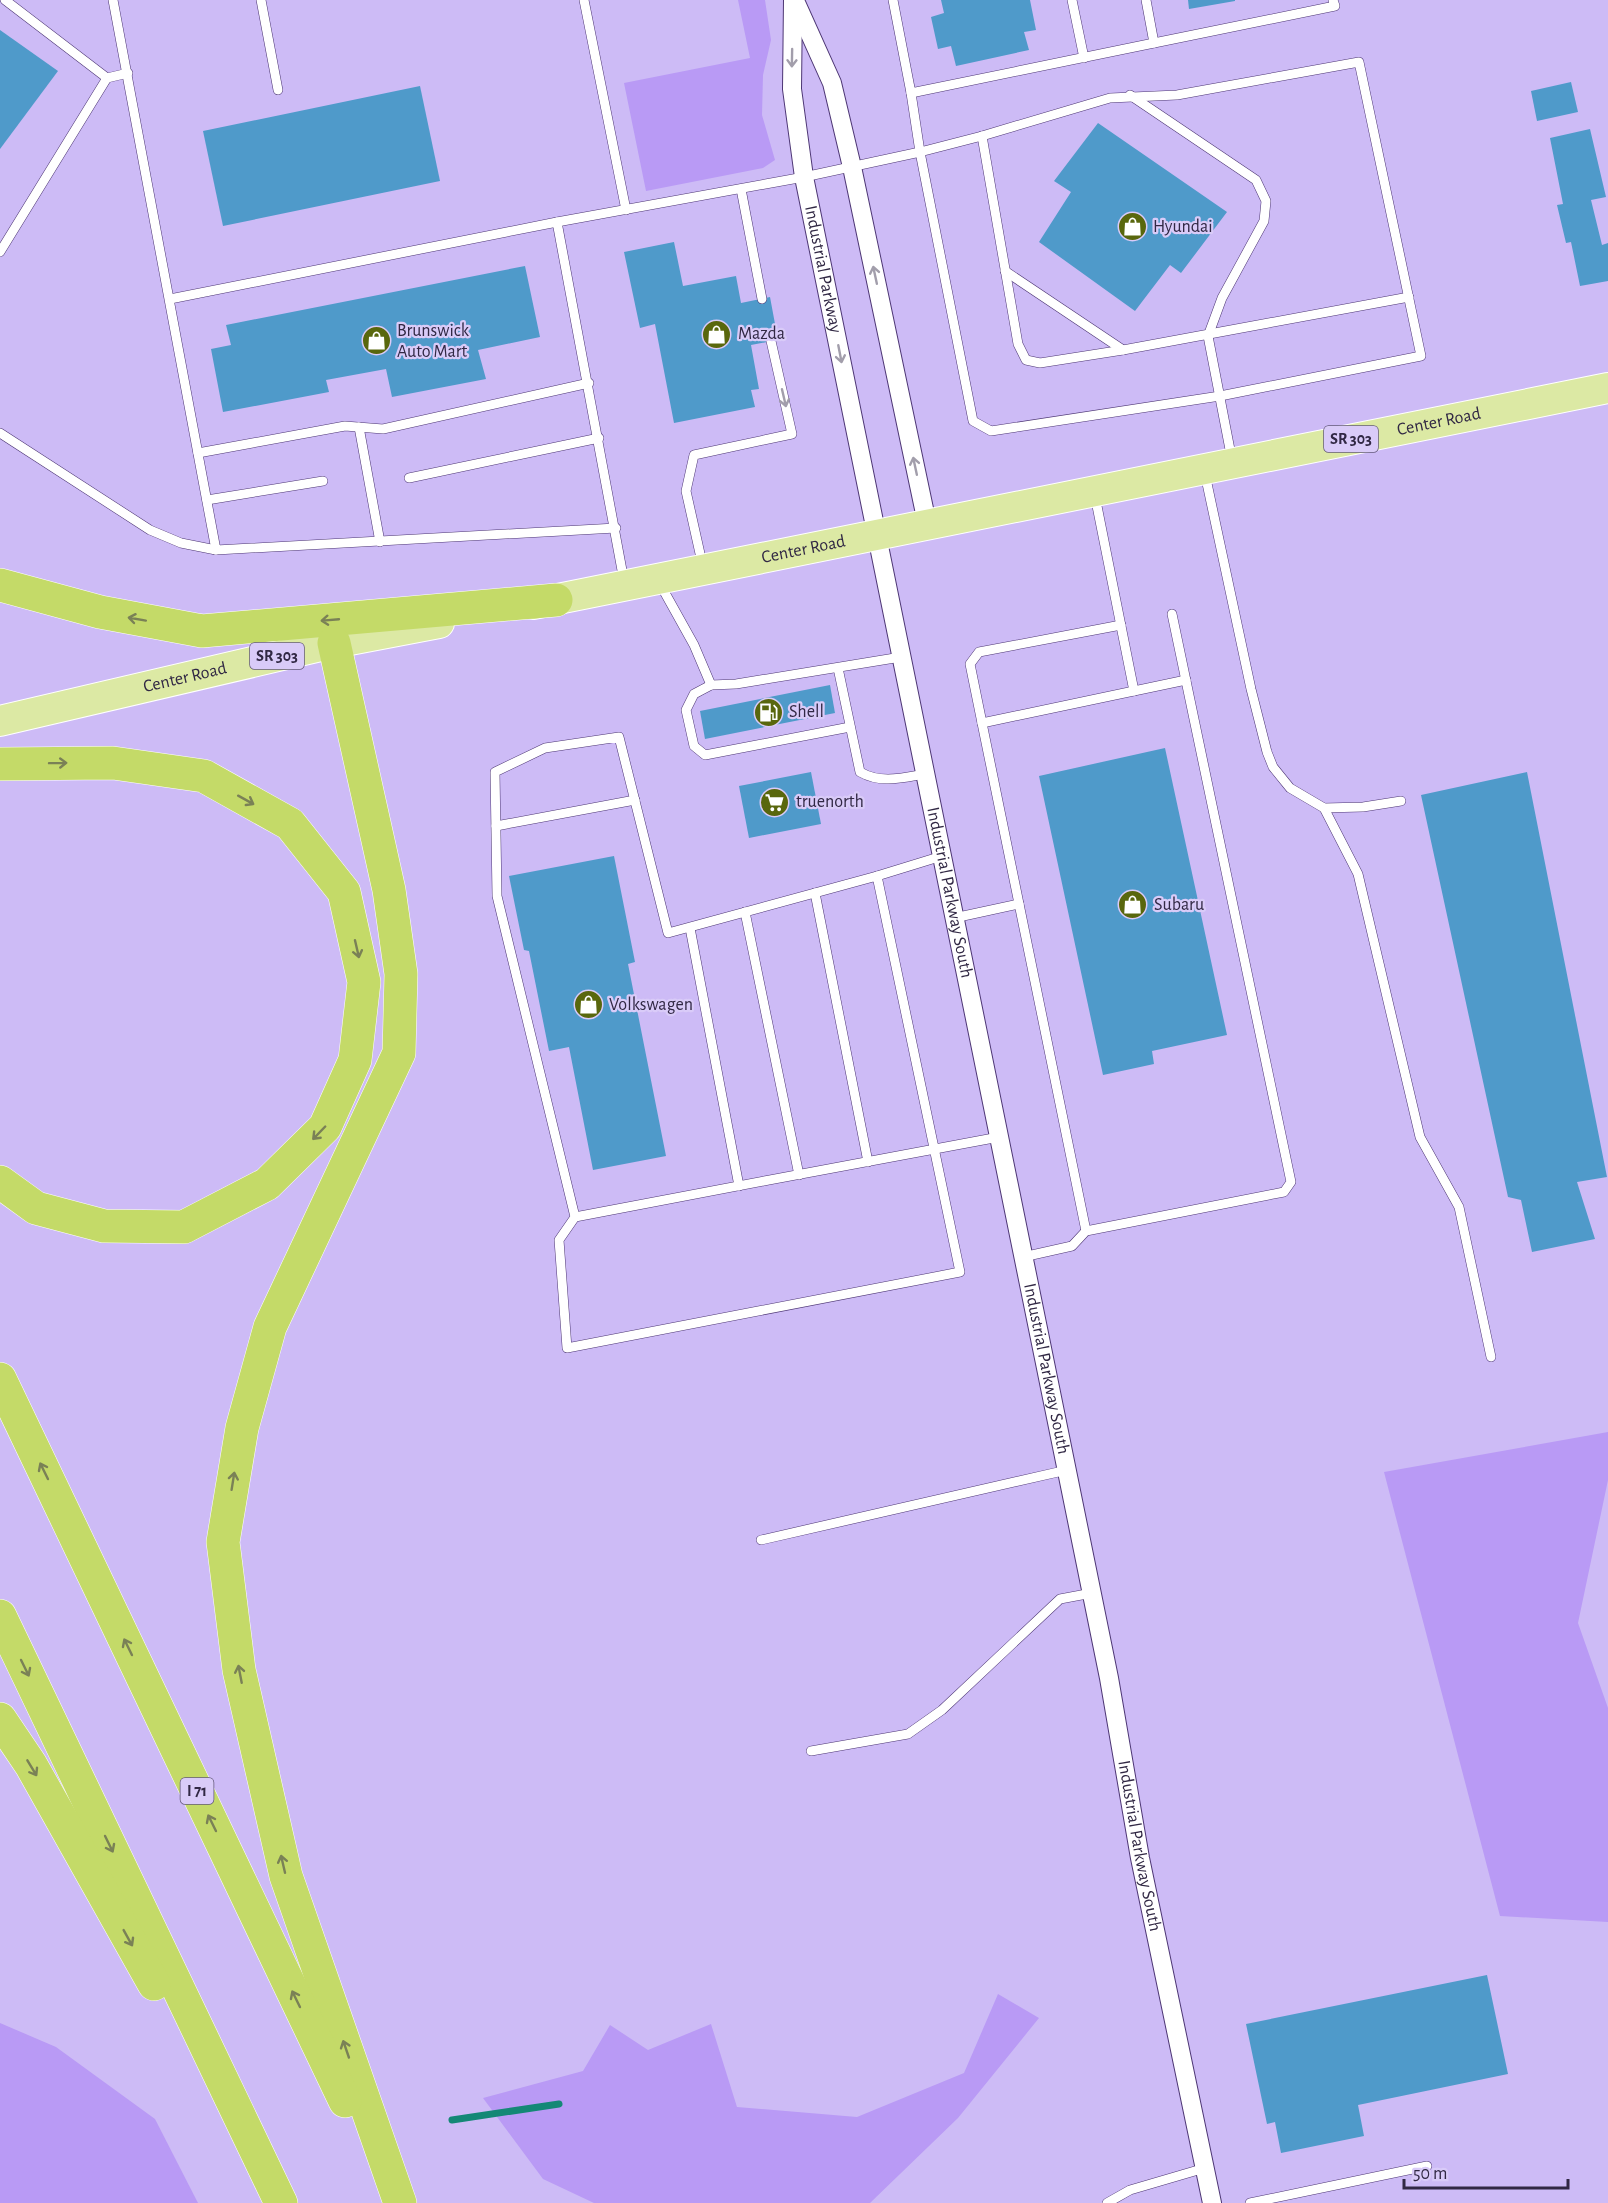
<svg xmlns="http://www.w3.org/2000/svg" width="1608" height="2203" font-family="'Alegreya Sans',sans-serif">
<rect width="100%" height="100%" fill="#cdbbf6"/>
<g fill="#b99af5">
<polygon points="738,0 765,0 771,40 763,75 762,115 775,160 763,168 646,191 624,83 750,58"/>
<polygon points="1608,1432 1608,1480 1578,1623 1608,1708 1608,1922 1500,1916 1384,1472"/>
<polygon points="998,1994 1039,2018 958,2118 870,2203 594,2203 543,2179 483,2098 583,2071 610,2025 648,2050 711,2024 737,2107 857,2117 964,2073"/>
<polygon points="0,2023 56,2047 155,2119 198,2203 0,2203"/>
</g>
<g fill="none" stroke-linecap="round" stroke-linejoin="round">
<polyline stroke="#148876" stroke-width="7" points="452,2120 559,2104"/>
</g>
<g fill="#4f9aca">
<polygon points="941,0 1030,0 1036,30 1024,32 1029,50 956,66 951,46 938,49 931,17 944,13"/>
<polygon points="1188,0 1235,0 1235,1 1189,9"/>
<polygon points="0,30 58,71 0,149"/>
<polygon points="1571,82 1578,112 1537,121 1531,91"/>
<polygon points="420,86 440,181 223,226 203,131"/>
<polygon points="1098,123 1227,212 1181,273 1170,265 1135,311 1039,242 1071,192 1054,181"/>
<polygon points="1590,129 1606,197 1591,200 1602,245 1608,243 1608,281 1580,286 1571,242 1566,243 1557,205 1563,204 1550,138"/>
<polygon points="674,242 683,286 736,276 741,303 770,297 778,340 751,345 759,389 751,390 755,407 674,423 655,324 640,328 624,252"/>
<polygon points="525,266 540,337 478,350 486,379 392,397 386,369 326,380 329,392 223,412 211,349 231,345 226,325"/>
<polygon points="830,685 835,713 705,739 700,711"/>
<polygon points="1165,748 1227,1035 1152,1051 1154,1064 1103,1075 1039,776"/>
<polygon points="811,772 821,824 749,838 739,786"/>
<polygon points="1527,772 1607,1177 1577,1182 1595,1239 1532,1252 1521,1200 1508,1197 1421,795"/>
<polygon points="614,856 635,962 628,964 666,1156 593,1170 569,1047 549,1051 529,951 524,950 509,876"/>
<polygon points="1487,1975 1508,2074 1358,2105 1364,2136 1281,2153 1275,2122 1267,2124 1246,2024"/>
</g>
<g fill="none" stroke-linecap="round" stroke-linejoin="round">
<defs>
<g id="lane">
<polyline points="5,0 107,78 128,73"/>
<polyline points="113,0 216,550 616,528"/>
<polyline points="261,0 278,90"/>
<polyline points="584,0 626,210"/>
<polyline points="893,0 911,93 1154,43 1146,0"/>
<polyline points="1072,0 1084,58"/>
<polyline points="1154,43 1335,6 1333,0"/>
<polyline points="1130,95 1256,180 1266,201 1264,221 1222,298 1208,336 1232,460"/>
<polyline points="982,136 1018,344 1026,360 1040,363 1123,350 1409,297"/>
<polyline points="741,189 762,299"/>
<polyline points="557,222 804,177 920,152 973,421 991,431 1220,396 1421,356 1359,62 1177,95 1110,98 982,136 920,152 911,93"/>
<polyline points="0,252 107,78"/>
<polyline points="1005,271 1123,350"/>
<polyline points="170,299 557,222 624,581"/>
<polyline points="359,427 380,542"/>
<polyline points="0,433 150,530 181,543 216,550"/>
<polyline points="198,453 345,426 383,429 589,383"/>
<polyline points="1205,474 1251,689 1267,752 1273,767 1290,788 1324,808 1363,807 1401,801"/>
<polyline points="409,478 599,438"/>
<polyline points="1095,496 1134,691"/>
<polyline points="207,500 323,481"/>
<polyline points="703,567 686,491 694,455 792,434 771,341"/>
<polyline points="660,584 694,645 711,685 736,684 901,657"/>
<path d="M838 668 860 772C881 784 902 778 925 774"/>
<polyline points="711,685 694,694 686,710 694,746 705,755 850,727"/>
<polyline points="982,723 970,664 979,652 1121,625"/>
<polyline points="1324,808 1358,874 1420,1137 1459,1207 1491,1357"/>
<polyline points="496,826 635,800"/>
<polyline points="877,876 942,856"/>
<polyline points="815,893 868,1162"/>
<polyline points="745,912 799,1175"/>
<polyline points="954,918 1019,904"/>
<polyline points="690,928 739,1186"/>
<path d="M575 1217 497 896 495 772 545 748 619 737 668 933 877 876 960 1272 567 1348 559 1240 575 1217C716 1190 858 1163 999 1137"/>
<polyline points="1086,1231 982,723 1186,680"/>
<polyline points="1023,1257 1072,1246 1086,1231 1284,1192 1291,1182 1172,614"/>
<polyline points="761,1540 1067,1470"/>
<polyline points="811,1751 908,1734 942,1710 1060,1599 1092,1593"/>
<polyline points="1107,2203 1130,2190 1205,2168"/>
<polyline points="1250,2203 1427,2166"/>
</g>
<g id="street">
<path id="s1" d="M793 0 792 89 804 177 1109 1678 1140 1858 1212 2203"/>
<polyline points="796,3 832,83 852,167 927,523"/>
</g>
<g id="primary">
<path id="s2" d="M533 604 1608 388"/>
<path id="s3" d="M0 721 334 643 439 623"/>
</g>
<g id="highway">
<polyline points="0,585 100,612 202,631 556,600"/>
<polyline points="334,643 389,890 401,974 399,1053 270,1327 242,1428 223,1542 239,1670 286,1876 400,2203"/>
<polyline points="0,764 113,763 204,776 290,824 344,892 364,982 355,1060 325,1127 267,1184 184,1227 104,1226 36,1208 0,1182"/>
<polyline points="0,1379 345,2101"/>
<polyline points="0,1616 281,2203"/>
<polyline points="0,1719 31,1765 154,1984"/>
</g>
</defs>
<use href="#lane" stroke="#4d3674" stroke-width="10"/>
<use href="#street" stroke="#4d3674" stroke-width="20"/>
<use href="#primary" stroke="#fff" stroke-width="32"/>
<use href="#highway" stroke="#fff" stroke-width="34"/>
<use href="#lane" stroke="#fff" stroke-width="9"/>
<use href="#street" stroke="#fff" stroke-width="18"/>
<use href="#primary" stroke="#dce9a4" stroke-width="30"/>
<use href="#highway" stroke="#c4da68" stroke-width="33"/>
</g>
<defs><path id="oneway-shaft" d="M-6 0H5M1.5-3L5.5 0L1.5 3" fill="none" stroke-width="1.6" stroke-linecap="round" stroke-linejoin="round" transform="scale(1.5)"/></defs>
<g stroke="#a29eab">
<use href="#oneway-shaft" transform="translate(792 58) rotate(91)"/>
<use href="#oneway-shaft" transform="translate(875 275) rotate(-102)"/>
<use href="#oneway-shaft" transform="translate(840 354) rotate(79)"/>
<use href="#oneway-shaft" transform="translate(784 398) rotate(77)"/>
<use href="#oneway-shaft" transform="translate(915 466) rotate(-102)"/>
</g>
<g stroke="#7a8156">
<use href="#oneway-shaft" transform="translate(137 619) rotate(-170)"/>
<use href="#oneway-shaft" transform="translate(330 620) rotate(175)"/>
<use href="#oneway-shaft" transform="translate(58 763) rotate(-1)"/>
<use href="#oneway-shaft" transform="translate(246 800) rotate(29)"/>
<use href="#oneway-shaft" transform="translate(357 949) rotate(77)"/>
<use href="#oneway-shaft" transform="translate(319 1133) rotate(134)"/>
<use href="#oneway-shaft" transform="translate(44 1471) rotate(-116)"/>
<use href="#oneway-shaft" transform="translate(233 1481) rotate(-81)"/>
<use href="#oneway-shaft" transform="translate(128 1647) rotate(-116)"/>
<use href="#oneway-shaft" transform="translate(25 1668) rotate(64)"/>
<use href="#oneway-shaft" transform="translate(240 1674) rotate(-101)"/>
<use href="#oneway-shaft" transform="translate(32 1768) rotate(59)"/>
<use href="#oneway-shaft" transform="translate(212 1823) rotate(-116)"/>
<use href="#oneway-shaft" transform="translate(109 1844) rotate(64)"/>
<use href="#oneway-shaft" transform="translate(283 1864) rotate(-103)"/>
<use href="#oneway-shaft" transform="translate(128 1938) rotate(61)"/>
<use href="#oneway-shaft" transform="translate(296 1999) rotate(-116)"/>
<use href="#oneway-shaft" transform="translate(346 2049) rotate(-109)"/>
</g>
<defs>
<symbol id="shop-disc" viewBox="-11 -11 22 22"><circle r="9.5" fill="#59670d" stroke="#d9cbf8"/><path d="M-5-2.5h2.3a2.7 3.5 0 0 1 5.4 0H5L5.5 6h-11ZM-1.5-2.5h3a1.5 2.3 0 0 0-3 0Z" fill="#fff"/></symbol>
<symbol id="fuel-disc" viewBox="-11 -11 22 22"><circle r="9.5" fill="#59670d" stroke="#d9cbf8"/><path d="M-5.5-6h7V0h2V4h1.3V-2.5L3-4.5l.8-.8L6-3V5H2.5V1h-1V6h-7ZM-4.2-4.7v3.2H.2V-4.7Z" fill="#fff"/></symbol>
<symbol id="supermarket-disc" viewBox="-11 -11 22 22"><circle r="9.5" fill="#59670d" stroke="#d9cbf8"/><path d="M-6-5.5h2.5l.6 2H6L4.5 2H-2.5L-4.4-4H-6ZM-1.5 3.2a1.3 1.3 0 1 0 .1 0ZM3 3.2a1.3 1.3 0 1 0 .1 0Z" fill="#fff"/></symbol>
</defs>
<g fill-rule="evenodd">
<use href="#shop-disc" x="1116" y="210" width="33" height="33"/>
<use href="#shop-disc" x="700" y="318" width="33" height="33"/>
<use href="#shop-disc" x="360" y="324" width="33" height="33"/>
<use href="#fuel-disc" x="752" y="696" width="33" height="33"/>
<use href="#supermarket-disc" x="758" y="786" width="33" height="33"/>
<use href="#shop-disc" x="1116" y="888" width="33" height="33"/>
<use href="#shop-disc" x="572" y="988" width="33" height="33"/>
</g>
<g text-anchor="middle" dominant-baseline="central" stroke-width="4.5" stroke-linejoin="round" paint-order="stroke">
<g fill="#d9cbf8" stroke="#63597a" stroke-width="1.5">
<rect x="1324" y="426" width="54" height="26" rx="4.5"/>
<rect x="250" y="643" width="54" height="26" rx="4.5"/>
<rect x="180.5" y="1778" width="33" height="26" rx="4.5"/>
</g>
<g font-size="16" font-weight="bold" fill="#312844">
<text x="1351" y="439">SR 303</text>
<text x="277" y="656">SR 303</text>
<text x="197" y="1791">I 71</text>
</g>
<g font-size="18" fill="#312844" stroke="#d9cbf8" text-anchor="start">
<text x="1153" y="227">Hyundai</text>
<text x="397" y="331">Brunswick<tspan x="397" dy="21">Auto Mart</tspan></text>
<text x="738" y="334">Mazda</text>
<text x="789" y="712">Shell</text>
<text x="796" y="802">truenorth</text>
<text x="1154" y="905">Subaru</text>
<text x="609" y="1005">Volkswagen</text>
</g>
<g font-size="18" fill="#312844" stroke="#d9cbf8">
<text stroke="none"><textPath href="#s1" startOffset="272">Industrial Parkway</textPath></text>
<text stroke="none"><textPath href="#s2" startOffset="924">Center Road</textPath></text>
<text stroke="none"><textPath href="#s2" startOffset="276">Center Road</textPath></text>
<text stroke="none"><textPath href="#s3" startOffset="190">Center Road</textPath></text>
<text stroke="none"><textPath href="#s1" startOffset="908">Industrial Parkway South</textPath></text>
<text stroke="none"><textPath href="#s1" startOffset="1394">Industrial Parkway South</textPath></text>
<text stroke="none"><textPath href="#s1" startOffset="1880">Industrial Parkway South</textPath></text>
</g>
</g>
<path d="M1404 2179v9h164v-9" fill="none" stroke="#312844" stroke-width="3"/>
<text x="1413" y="2179" font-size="18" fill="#312844" stroke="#d9cbf8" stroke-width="4.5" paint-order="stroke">50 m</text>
</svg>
